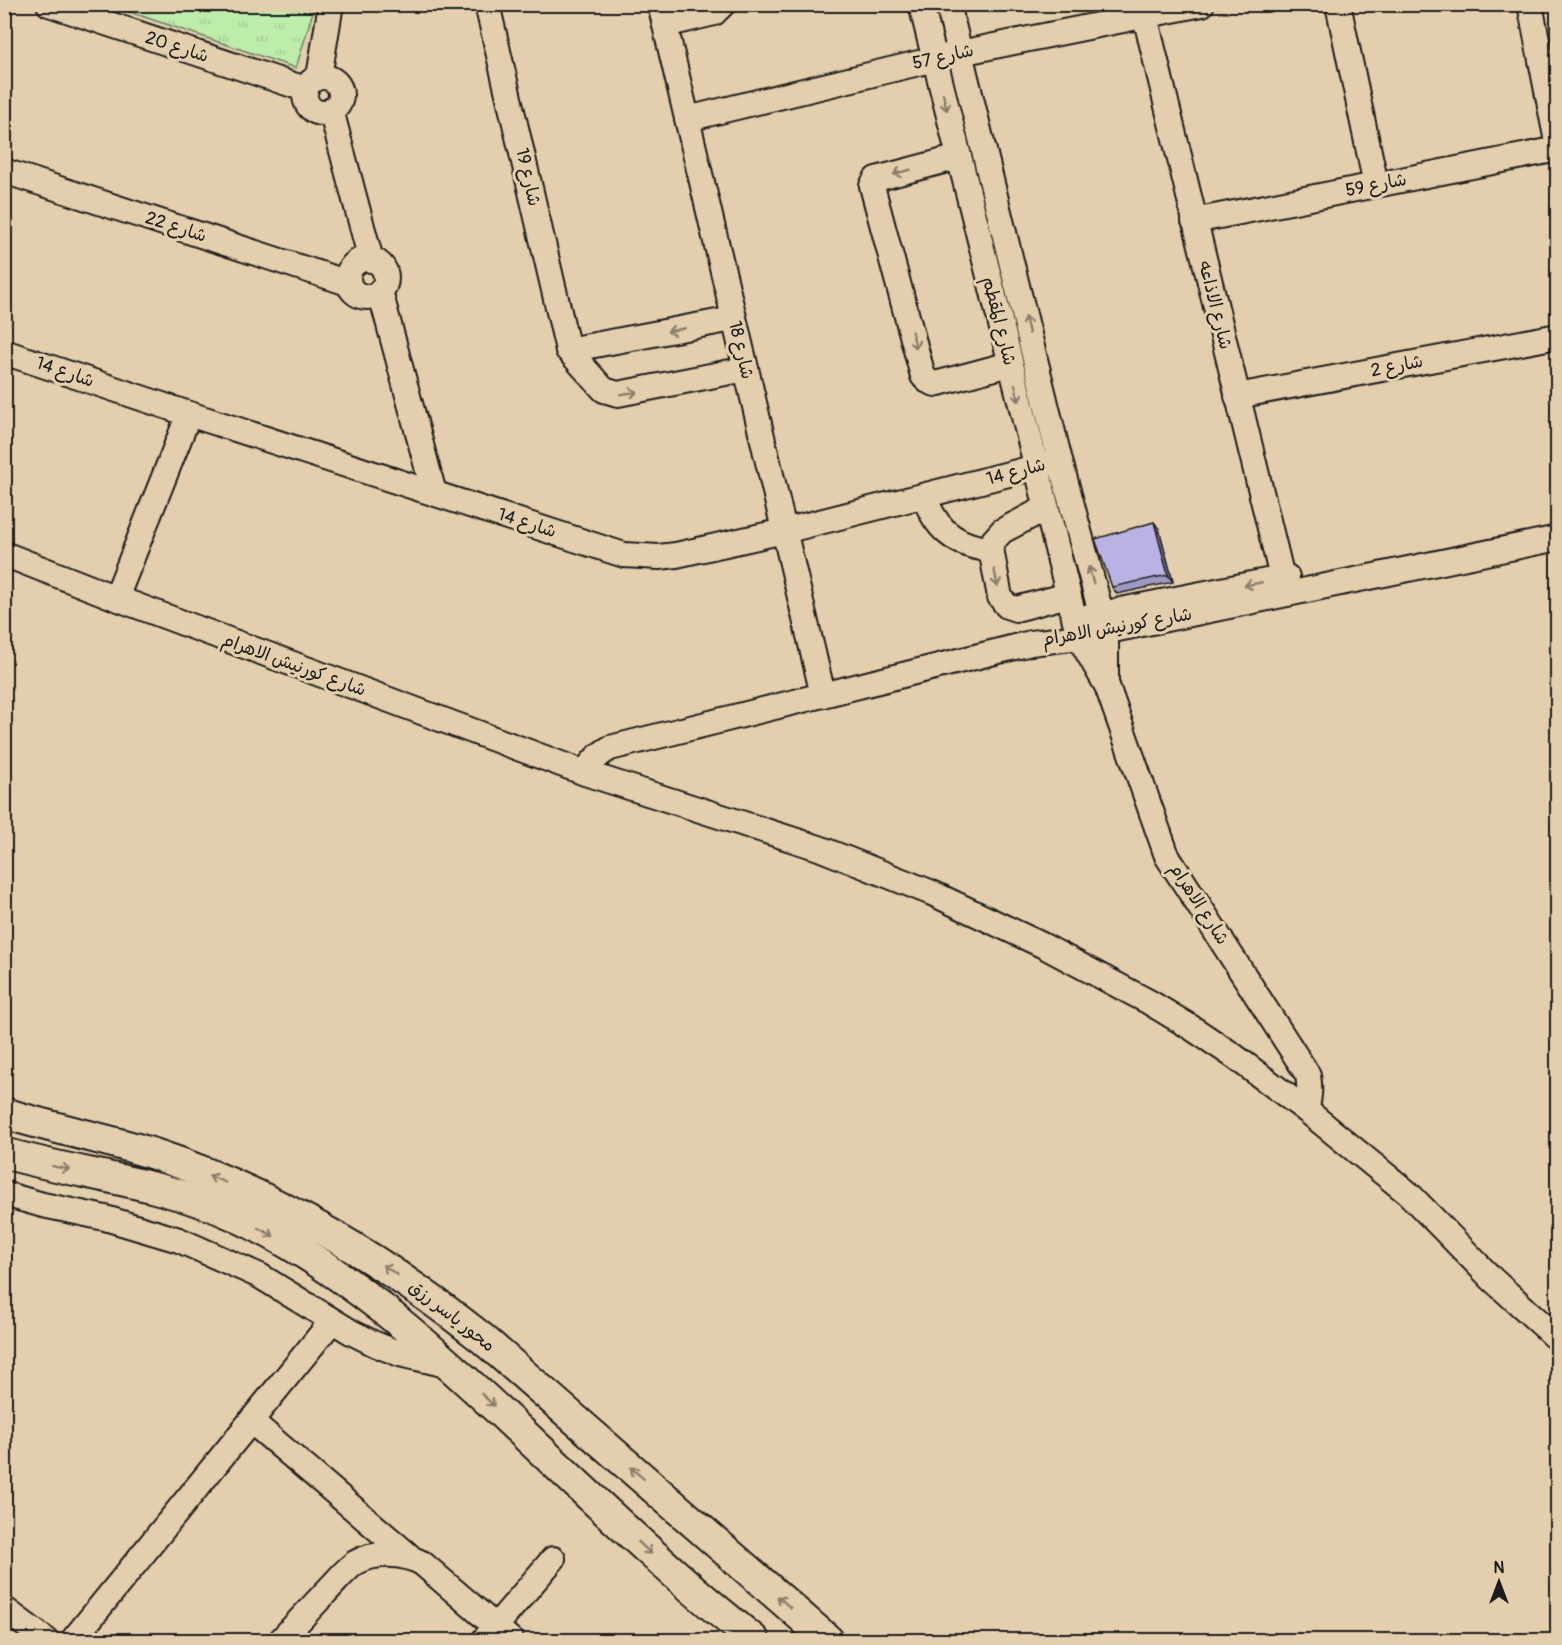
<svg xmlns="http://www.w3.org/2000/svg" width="1562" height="1645" font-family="Pangolin,'Playpen Sans Arabic',sans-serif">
<defs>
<pattern id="grass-tufts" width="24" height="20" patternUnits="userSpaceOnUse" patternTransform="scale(1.5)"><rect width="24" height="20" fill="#bdecab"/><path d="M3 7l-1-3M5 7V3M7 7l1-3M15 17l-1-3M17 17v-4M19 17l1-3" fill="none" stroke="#a2ca93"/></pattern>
</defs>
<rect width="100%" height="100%" fill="#e3cfad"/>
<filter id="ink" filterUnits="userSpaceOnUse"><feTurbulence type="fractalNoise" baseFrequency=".0167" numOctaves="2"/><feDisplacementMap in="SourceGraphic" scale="12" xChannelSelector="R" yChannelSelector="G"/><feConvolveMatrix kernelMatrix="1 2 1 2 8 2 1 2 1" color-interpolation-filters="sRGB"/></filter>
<g filter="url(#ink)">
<polygon fill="url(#grass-tufts)" stroke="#6c8464" stroke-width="1.5" points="109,5 315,5 296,68"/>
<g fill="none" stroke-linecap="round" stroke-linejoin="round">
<defs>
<g id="minor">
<polyline points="49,4 305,89"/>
<polyline points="487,4 568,350 604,390 618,394 746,369"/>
<polyline points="660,4 823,695"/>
<path d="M921 4 1079 637 1107 686 1167 856 1308 1075C1310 1088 1310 1097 1306 1110"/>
<polyline points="948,4 1060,461 1106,631 1106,683"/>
<polyline points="1338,4 1376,185"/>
<polyline points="1530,4 1558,147"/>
<polyline points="1145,16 1286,594"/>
<polyline points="665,25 714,13 723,4"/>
<polyline points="319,77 331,4"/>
<circle cx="323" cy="95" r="18"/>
<polyline points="331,110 371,260"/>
<polyline points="687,119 960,53 1202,4"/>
<polyline points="959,157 876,179 872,186 923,376 928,381 935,384 1010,364"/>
<polyline points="4,171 348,283"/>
<polyline points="1194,221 1558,149"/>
<circle cx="367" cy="278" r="19"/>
<polyline points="380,291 434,493"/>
<polyline points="568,350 733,319"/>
<polyline points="4,352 189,414 624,555 659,557 676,555 784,531 1060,461"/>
<polyline points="1237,396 1558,336"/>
<path d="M925 496C934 528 957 547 991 549"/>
<polyline points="1046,508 1002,531 994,540 991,549 1000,597 1007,606 1016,609 1068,595"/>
<polyline points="4,554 116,598 585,773 819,848 932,893 1042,945 1149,1002 1192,1028 1234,1056 1306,1110 1409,1194 1492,1279 1558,1339"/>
<polyline points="116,598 189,414"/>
<polyline points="1086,617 1287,577"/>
<path d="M585 773C592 761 598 755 610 748L1031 643 1079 637 1558 538"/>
<polyline points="4,1194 43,1205 105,1218 179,1240 260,1276 351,1332 375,1344 400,1354 452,1366"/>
<polyline points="251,1421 408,1555"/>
<polyline points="4,1609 46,1640"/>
<polyline points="73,1640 332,1321"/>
<path d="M281 1640C295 1625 310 1609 325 1593 335 1583 344 1571 355 1563 375 1551 403 1553 422 1563L511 1640"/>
<polyline points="484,1640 553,1559"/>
</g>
<g id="major">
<path d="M4 1113C54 1129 105 1138 154 1154 275 1194 384 1260 483 1339L828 1640"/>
<path d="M4 1153C80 1175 162 1182 234 1215 340 1264 428 1344 512 1423 591 1497 669 1573 754 1640"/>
</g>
</defs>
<use href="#minor" stroke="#1c1c1c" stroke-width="28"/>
<use href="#major" stroke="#1c1c1c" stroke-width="34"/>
<use href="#minor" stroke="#e3cfad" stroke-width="24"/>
<use href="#major" stroke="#e3cfad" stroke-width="30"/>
</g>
<polygon fill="#9f9ac4" stroke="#1c1c1c" stroke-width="1.5" points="1159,529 1173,582 1117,594 1112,587"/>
<polygon fill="#827da0" stroke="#1c1c1c" stroke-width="1.5" points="1154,522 1159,529 1173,582 1168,575"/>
<polygon fill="#b9b3e4" stroke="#1c1c1c" stroke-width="1.5" points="1154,522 1168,575 1112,587 1095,539"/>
<defs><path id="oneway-shaft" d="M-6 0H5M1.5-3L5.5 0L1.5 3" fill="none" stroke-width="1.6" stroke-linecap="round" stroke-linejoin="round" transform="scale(1.5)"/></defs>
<g stroke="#897e6c">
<use href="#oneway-shaft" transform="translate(945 102) rotate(76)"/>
<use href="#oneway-shaft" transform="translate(902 172) rotate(165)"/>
<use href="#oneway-shaft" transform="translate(1027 325) rotate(-104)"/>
<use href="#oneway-shaft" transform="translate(676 330) rotate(169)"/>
<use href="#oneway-shaft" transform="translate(914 340) rotate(75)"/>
<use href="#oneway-shaft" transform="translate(629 393) rotate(-9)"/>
<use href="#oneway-shaft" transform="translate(1017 393) rotate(76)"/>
<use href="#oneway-shaft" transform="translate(1091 575) rotate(-105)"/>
<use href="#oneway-shaft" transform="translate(996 578) rotate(79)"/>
<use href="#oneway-shaft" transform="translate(1253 584) rotate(169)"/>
<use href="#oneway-shaft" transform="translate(61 1168) rotate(12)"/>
<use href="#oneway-shaft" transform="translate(217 1179) rotate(-157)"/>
<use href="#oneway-shaft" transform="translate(266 1232) rotate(27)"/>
<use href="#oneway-shaft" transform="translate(390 1270) rotate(-147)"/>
<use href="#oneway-shaft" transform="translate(488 1400) rotate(43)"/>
<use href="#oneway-shaft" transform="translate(637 1473) rotate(-139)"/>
<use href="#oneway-shaft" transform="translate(645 1548) rotate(43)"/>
<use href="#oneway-shaft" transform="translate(784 1602) rotate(-139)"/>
</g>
</g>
<g text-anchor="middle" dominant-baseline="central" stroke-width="6" stroke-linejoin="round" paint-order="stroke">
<g font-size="18" fill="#1c1c1c" stroke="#e3cfad">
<text transform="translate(177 47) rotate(18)">شارع 20</text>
<text transform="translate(943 57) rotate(-13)">شارع 57</text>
<text transform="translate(528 177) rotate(77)">شارع 19</text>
<text transform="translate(1376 185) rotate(-11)">شارع 59</text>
<text transform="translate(176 227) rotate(18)">شارع 22</text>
<text transform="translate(1215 305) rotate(76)">شارع الاذاعه</text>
<text transform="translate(999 321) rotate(76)">شارع المقطم</text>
<text transform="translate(741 350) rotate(77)">شارع 18</text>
<text transform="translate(1397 366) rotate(-11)">شارع 2</text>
<text transform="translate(65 372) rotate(19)">شارع 14</text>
<text transform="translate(1016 472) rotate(-15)">شارع 14</text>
<text transform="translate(527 523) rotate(18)">شارع 14</text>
<text transform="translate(1117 627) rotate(-10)">شارع كورنيش الاهرام</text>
<text transform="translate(294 665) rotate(20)">شارع كورنيش الاهرام</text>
<text transform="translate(1199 904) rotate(57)">شارع الاهرام</text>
<text transform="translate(452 1316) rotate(38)">محور ياسر رزق</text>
</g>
</g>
<rect width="1562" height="1645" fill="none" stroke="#e3cfad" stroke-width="24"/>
<rect x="12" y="12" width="1538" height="1621" fill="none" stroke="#1c1c1c" stroke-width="2" filter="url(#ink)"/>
<g transform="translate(1499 1582)" stroke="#e3cfad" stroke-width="4.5" paint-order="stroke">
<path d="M0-4.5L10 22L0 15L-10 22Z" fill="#1c1c1c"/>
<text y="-9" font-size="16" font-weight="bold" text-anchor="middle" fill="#1c1c1c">N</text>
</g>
</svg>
